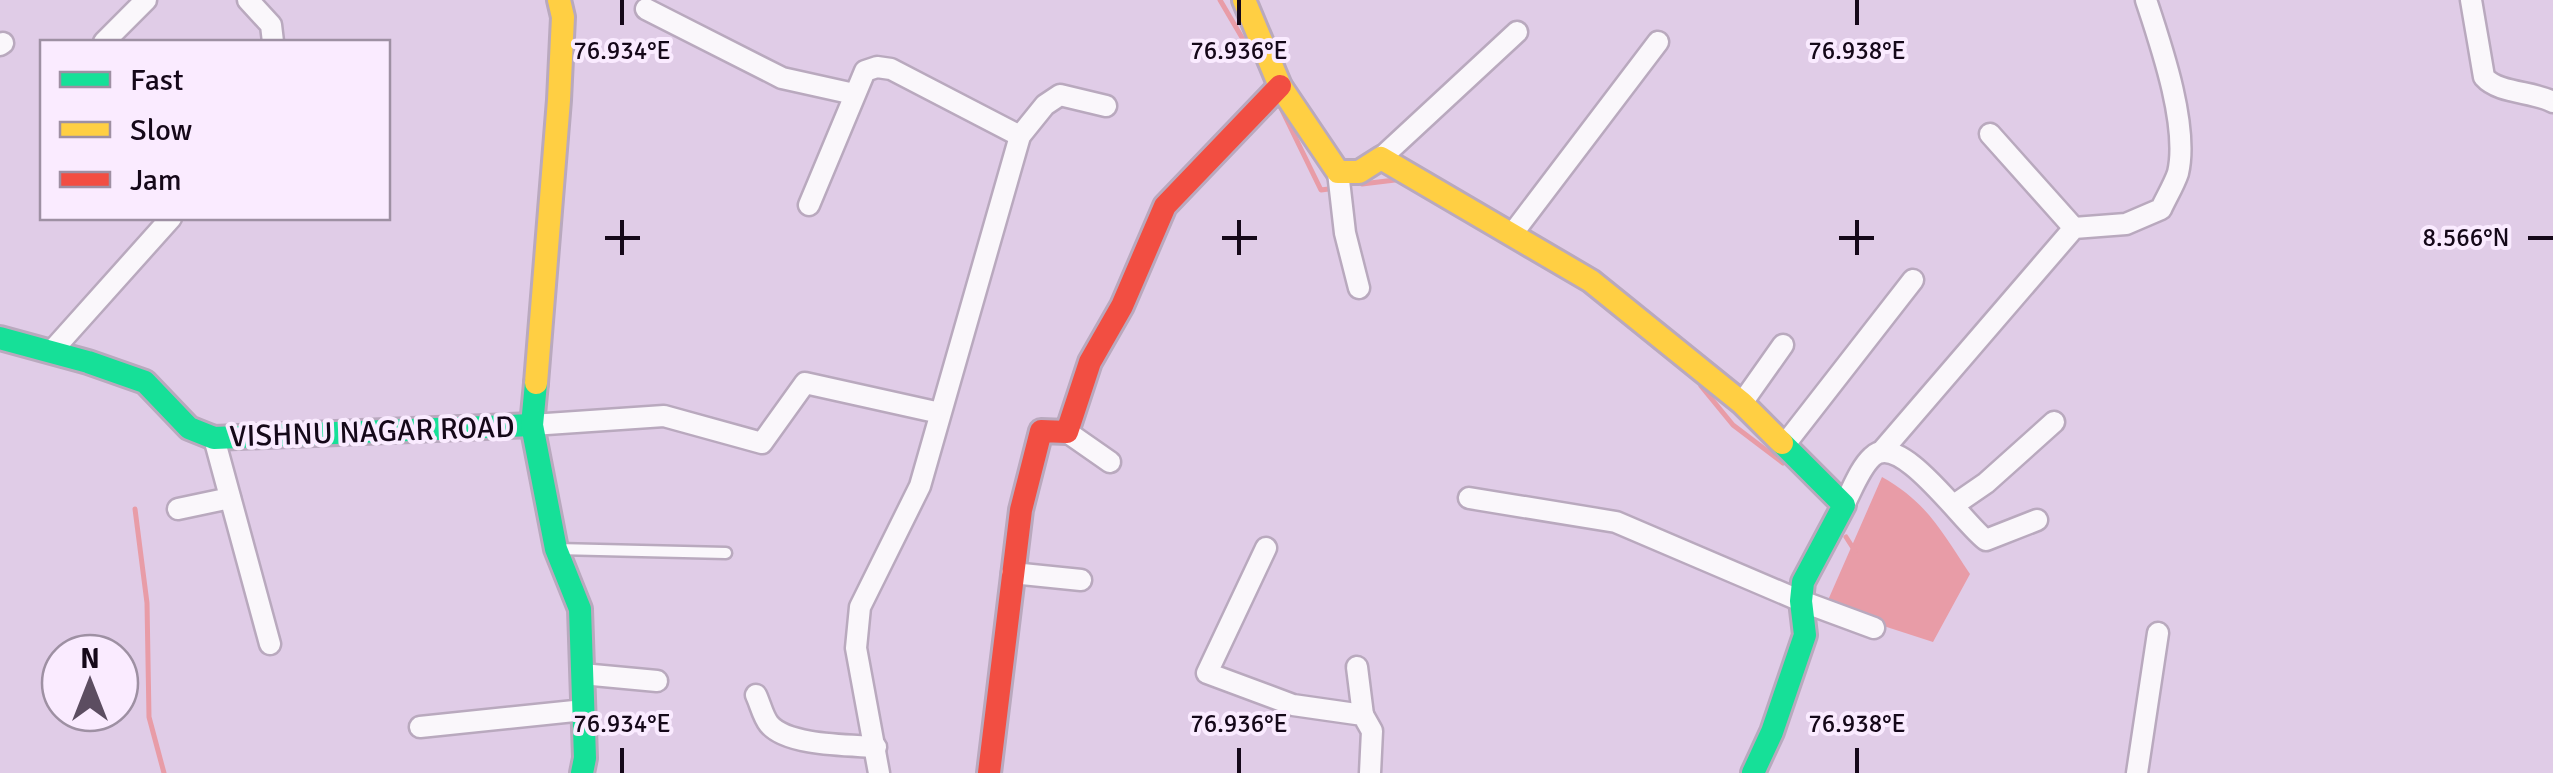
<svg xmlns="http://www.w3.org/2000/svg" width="2553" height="773" font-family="Signika,sans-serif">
<rect width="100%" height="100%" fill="#e0cce7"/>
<path fill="#e89ca7" d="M1882 477C1927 502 1942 532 1970 574L1933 642 1825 607Z"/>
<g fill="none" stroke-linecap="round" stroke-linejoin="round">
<g stroke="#e89ca7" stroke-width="5">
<polyline points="1220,0 1254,58"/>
<polyline points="1280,106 1321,190 1336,188"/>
<polyline points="1362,184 1395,180"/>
<polyline points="1701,386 1733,425 1783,463"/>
<polyline points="135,509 147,603 149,717 164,773"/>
<polyline points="1846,537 1855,551"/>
</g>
<defs>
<polyline id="lane" points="557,549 726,553"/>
<g id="street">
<polyline points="248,0 271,25 273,42"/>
<path d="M2471 0 2484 77C2499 94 2533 91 2553 102"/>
<polyline points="646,9 782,78 854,94"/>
<polyline points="104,42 146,0"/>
<polyline points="0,45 3,43"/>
<polyline points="1990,134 2074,228"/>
<polyline points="1381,158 1517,32"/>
<polyline points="1338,172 1345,233 1359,288"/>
<polyline points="809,205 865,71 877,67 891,69 1020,136"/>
<polyline points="1513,233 1658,42"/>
<polyline points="51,352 171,218"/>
<polyline points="1742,403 1783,345"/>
<polyline points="532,425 664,416 762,443 805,383 940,413"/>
<polyline points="1067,432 1110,462"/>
<polyline points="214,438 270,644"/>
<polyline points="1786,443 1913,280"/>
<path d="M1882 451 2074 228 2126 224 2161 209C2166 198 2174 185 2178 173 2189 126 2161 45 2146 0"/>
<polyline points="1469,498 1616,522 1801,601 1874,628"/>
<path d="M1844 505C1852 490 1860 468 1872 457 1900 429 1965 526 1986 540L2037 520"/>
<polyline points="1954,505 1986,483 2054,422"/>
<polyline points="178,509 230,498"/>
<polyline points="1266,548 1207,673 1293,705 1363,715 1372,731 1370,773"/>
<polyline points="1012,573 1081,580"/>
<polyline points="1357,667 1363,715"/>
<polyline points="582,674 657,681"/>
<path d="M756 695C760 703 763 717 769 724 787 746 849 745 876 747"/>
<polyline points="420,727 584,710"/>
<polyline points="879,773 856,648 860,607 920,486 1020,136 1045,105 1060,95 1106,106"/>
<polyline points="2137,773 2158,633"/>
</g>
<g id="fast">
<polyline points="0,338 88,362 145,382 189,428 214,438 532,425"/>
<polyline points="536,383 532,425 556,549 580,609 585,758 582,773"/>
<polyline points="1753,773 1772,732 1805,635 1801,601 1803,582 1844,505 1782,443"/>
</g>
<g id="slow">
<polyline points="1244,0 1280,86 1338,172 1359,172 1381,158 1591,281 1742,403 1782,443"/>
<polyline points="536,383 559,100 563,17 559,0"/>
</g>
<polyline id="jam" points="989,773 1021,510 1041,431 1067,432 1090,362 1122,306 1165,206 1280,86"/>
</defs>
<use href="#lane" stroke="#b9a9be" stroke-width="15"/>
<use href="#street" stroke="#b9a9be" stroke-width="25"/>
<use href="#fast" stroke="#b9a9be" stroke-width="28"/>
<use href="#slow" stroke="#b9a9be" stroke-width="28"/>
<use href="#jam" stroke="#b9a9be" stroke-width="28"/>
<use href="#lane" stroke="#faf7fb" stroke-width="10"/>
<use href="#street" stroke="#faf7fb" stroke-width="20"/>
<use href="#fast" stroke="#16e098" stroke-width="22"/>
<use href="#slow" stroke="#ffcf43" stroke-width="22"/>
<use href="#jam" stroke="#f24e42" stroke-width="22"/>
</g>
<path fill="none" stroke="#150819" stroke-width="4" d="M622 0V25M1239 0V25M1857 0V25M622 220V255M1239 220V255M1857 220V255M605 238H640M1222 238H1257M1839 238H1874M2528 238H2553M622 748V773M1239 748V773M1857 748V773"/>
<g text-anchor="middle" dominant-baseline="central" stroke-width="8" stroke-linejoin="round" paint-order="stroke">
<g font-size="30" fill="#150819" stroke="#faebff">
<text transform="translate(372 432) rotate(-2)">VISHNU NAGAR ROAD</text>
</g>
</g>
<g font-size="25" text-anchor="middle" fill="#150819" stroke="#faebff" stroke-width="8" stroke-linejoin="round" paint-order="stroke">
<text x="622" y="59">76.934°E</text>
<text x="1239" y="59">76.936°E</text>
<text x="1857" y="59">76.938°E</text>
<text x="2466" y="246">8.566°N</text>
<text x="622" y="732">76.934°E</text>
<text x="1239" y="732">76.936°E</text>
<text x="1857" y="732">76.938°E</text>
</g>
<rect x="40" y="40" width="350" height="180" fill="#faebff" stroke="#9e90a3" stroke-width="2.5"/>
<rect x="60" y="72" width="50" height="15" fill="#16e098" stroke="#9e90a3" stroke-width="2.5"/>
<text x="130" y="90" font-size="30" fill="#150819">Fast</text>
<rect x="60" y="122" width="50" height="15" fill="#ffcf43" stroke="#9e90a3" stroke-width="2.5"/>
<text x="130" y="140" font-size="30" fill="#150819">Slow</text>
<rect x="60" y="172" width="50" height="15" fill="#f24e42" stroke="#9e90a3" stroke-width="2.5"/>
<text x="130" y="190" font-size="30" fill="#150819">Jam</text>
<g transform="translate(90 683)"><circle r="48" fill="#faebff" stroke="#9e90a3" stroke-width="2.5"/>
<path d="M0-8L18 38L0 25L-18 38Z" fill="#5c4d61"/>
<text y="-15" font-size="28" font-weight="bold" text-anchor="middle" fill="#150819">N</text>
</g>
</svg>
